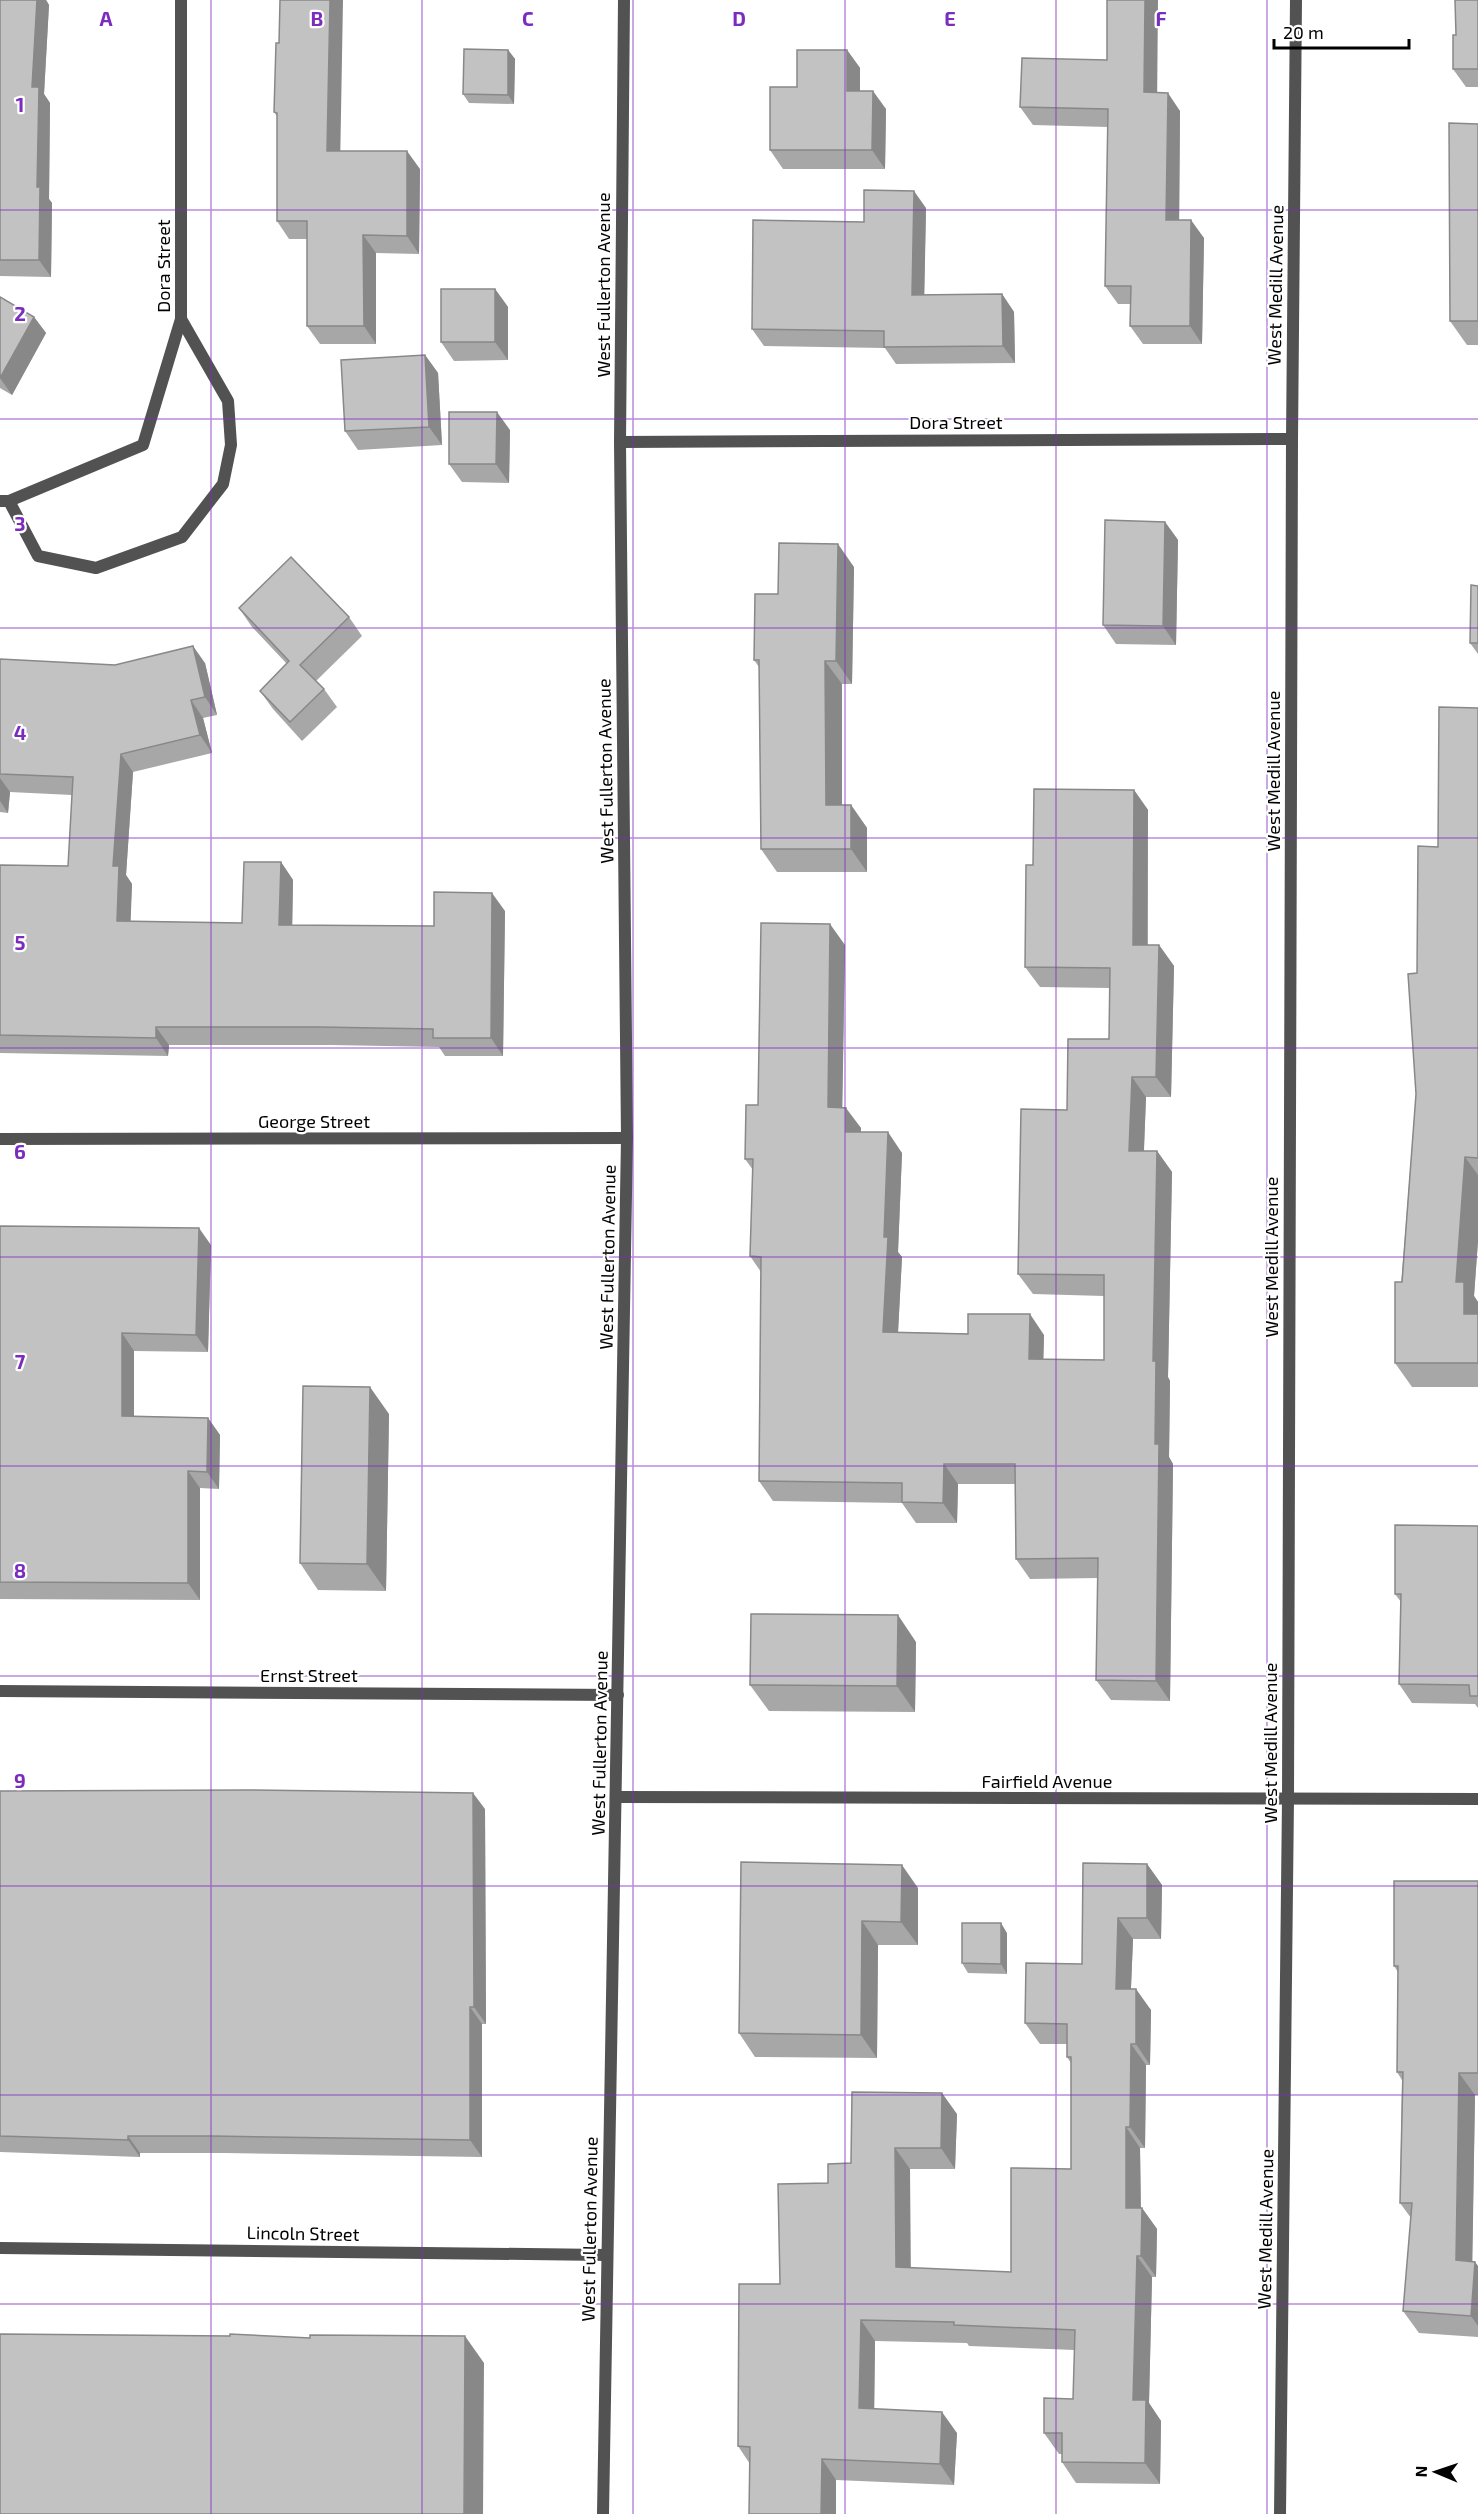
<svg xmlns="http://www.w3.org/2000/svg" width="1478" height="2514" font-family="'Exo 2',sans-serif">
<rect width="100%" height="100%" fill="#fff"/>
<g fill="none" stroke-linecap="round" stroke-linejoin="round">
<g stroke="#525252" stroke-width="12">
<polyline points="620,442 1292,439"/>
<polyline points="0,501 9,501 143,445 181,319 181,0"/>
<polyline points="9,501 38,556 96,568 182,537 223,484 231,445 228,401 181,319"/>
<polyline points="0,1139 627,1138"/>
<polyline points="0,1691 618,1695"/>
<polyline points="616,1797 1478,1799"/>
<polyline points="0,2248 606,2255"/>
<polyline points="1280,2514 1288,1799 1292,439 1296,0"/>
</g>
<polyline stroke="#525252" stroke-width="12" points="603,2514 627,1138 620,442 624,0"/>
</g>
<g fill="#a7a7a7">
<polygon points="0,0 46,0 49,5 44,94 50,103 49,199 52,203 51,277 0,276"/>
<polygon points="1478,0 1478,87 1466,87 1453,69"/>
<polygon points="279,43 340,151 420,169 419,254 376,253 376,344 320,344 307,326 307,239 289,239 277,221 277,116 274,112"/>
<polygon points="508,50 515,59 514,104 469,103 463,94"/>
<polygon points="847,50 860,68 860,91 886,109 885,169 783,169 770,150 797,87"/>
<polygon points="1107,60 1157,93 1180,111 1179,220 1204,238 1202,344 1143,344 1130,326 1131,304 1118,304 1105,286 1108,127 1033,125 1020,107"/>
<polygon points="1478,124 1478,345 1467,345 1450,321"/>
<polygon points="926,208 924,295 1002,294 1014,312 1015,363 896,364 885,348 764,346 752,329 864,222"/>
<polygon points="495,289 508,307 508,360 454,361 441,342"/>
<polygon points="0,297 34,317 46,333 12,395 0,388"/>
<polygon points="425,355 438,373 442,445 358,450 345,431"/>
<polygon points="510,430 509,483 462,482 449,464"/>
<polygon points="1165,522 1178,540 1176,645 1116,644 1103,625"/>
<polygon points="854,567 852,684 842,684 842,805 851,805 867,828 867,872 777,872 761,849 759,667 754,660 778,594"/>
<polygon points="1478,586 1478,654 1470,643"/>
<polygon points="239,608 349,617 362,636 316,681 324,689 337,707 302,741 273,709 260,691 287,664 252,627"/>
<polygon points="0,659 115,665 205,663 217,715 203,718 212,753 133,772 126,875 132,884 130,921 242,923 281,862 293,880 292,925 434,926 505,911 503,1056 445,1056 439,1047 331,1045 169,1045 168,1056 0,1053 0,865 68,866 72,795 10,792 8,813 0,812"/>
<polygon points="1478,708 1478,1241 1474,1296 1478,1302 1478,1387 1412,1387 1395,1363 1416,1094 1417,973 1438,847"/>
<polygon points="1134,790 1148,810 1148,945 1159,945 1174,966 1171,1097 1146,1097 1144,1151 1157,1151 1172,1172 1168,1377 1170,1381 1169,1457 1173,1464 1170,1701 1111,1700 1096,1680 1098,1578 1030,1579 1016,1559 1015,1484 958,1484 957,1523 916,1523 902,1503 773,1501 759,1481 761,1272 750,1256 753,1170 745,1159 758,1105 845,945 842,1107 861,1128 861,1132 902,1153 898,1252 902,1257 898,1332 1044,1335 1043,1359 1104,1360 1104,1296 1033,1294 1018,1274 1067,1110 1109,1039 1110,988 1040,987 1025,967 1033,865"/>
<polygon points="0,1226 211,1245 208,1352 134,1351 134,1416 208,1418 220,1435 219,1489 200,1488 200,1600 0,1599"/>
<polygon points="389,1414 386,1591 318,1590 300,1563"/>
<polygon points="1478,1526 1478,1708 1475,1704 1412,1703 1399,1684 1401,1602 1395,1594"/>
<polygon points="916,1642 915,1712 769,1711 750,1685"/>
<polygon points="0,1791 485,1809 486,2024 482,2024 482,2157 224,2153 140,2153 140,2157 0,2152"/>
<polygon points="741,1862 918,1888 918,1945 878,1945 877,2058 755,2057 739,2033"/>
<polygon points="1147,1864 1162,1885 1161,1939 1133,1939 1131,1989 1151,2010 1150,2065 1146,2065 1145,2148 1140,2148 1141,2208 1142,2208 1157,2229 1156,2277 1152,2277 1149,2403 1161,2421 1160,2484 1076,2483 1062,2462 1062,2454 1059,2454 1044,2433 1073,2399 1075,2350 969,2346 967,2343 875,2341 874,2409 957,2433 954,2485 836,2480 750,2464 738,2446 780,2284 828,2183 851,2163 957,2114 955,2169 910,2169 910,2268 1011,2272 1071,2169 1071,2063 1067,2057 1067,2044 1040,2044 1025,2023 1082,1964"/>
<polygon points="1478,1881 1478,2095 1475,2095 1472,2261 1478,2266 1478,2337 1419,2333 1403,2311 1411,2218 1400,2203 1402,2080 1397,2072 1398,1972 1394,1966"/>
<polygon points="1007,1933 1007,1974 968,1973 962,1963"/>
</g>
<g fill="#888">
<polygon points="37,0 46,0 49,5 44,94 50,103 49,199 52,203 51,277 39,260 37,187 32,87"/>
<polygon points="330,0 343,0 340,169 327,151"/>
<polygon points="1145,0 1158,0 1157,110 1144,92"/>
<polygon points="508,50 515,59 514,104 508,95"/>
<polygon points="847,50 860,68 860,109 847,91"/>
<polygon points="873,91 886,109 885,169 872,150"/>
<polygon points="1168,93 1180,111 1179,238 1166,220"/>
<polygon points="407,151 420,169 419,254 407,236"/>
<polygon points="914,191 926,208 924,312 912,295"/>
<polygon points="1191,220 1204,238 1202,344 1190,326"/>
<polygon points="363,235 376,253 376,344 364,326"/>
<polygon points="495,289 508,307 508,360 495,342"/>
<polygon points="1002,294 1014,312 1015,363 1003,346"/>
<polygon points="34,317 46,333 12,395 0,378"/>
<polygon points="425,355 438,373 442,445 429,427"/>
<polygon points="497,412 510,430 509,483 496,464"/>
<polygon points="1165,522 1178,540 1176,645 1163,626"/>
<polygon points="838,544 854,567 852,684 836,661"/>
<polygon points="193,646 205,663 217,715 205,697"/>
<polygon points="825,661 842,684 842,828 826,805"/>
<polygon points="191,700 203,718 212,753 200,735"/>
<polygon points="121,754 133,772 126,875 132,884 130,939 117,921 113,866"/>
<polygon points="0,778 10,792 8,813 0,801"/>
<polygon points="1134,790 1148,810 1147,965 1133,945"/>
<polygon points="851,805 867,828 867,872 851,849"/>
<polygon points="281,862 293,880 292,942 279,925"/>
<polygon points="492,893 505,911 503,1056 491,1038"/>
<polygon points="830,924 845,945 842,1127 828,1107"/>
<polygon points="1159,945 1174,966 1171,1097 1156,1077"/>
<polygon points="156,1027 169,1045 168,1056 156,1038"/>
<polygon points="1132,1077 1146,1097 1143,1171 1129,1151"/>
<polygon points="846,1108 861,1128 860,1152 846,1132"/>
<polygon points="888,1132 902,1153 898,1252 902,1257 897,1352 883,1332 884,1237"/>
<polygon points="1157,1151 1172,1172 1168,1377 1170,1381 1169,1457 1173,1464 1170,1701 1156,1681 1153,1361"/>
<polygon points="1465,1157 1478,1175 1478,1241 1474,1296 1478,1302 1478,1334 1464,1314 1456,1282"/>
<polygon points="199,1228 211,1245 208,1352 196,1335"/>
<polygon points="1030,1314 1044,1335 1043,1379 1029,1359"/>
<polygon points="122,1333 134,1351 134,1433 122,1416"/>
<polygon points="370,1387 389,1414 386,1591 367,1564"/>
<polygon points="208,1418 220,1435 219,1489 207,1472"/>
<polygon points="944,1464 958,1484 957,1523 943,1503"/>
<polygon points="188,1471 200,1488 200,1600 188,1583"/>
<polygon points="898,1615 916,1642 915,1712 897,1686"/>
<polygon points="473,1793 485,1809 486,2024 474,2007"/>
<polygon points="1147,1864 1162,1885 1161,1939 1147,1918"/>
<polygon points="902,1865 918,1888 918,1945 901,1922"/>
<polygon points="1118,1918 1133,1939 1130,2010 1116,1989"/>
<polygon points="862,1921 878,1945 877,2058 861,2035"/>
<polygon points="1001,1923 1007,1933 1007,1974 1001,1964"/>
<polygon points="1136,1989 1151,2010 1150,2065 1136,2044"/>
<polygon points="470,2007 482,2024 482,2157 470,2140"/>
<polygon points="1131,2044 1146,2065 1145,2148 1130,2127"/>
<polygon points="1459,2073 1475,2095 1472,2283 1456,2260"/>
<polygon points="942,2093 957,2114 955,2169 941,2148"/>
<polygon points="1126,2127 1140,2148 1141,2229 1126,2208"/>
<polygon points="128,2136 140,2153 140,2157 128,2140"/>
<polygon points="895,2148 910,2169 911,2288 896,2267"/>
<polygon points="1142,2208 1157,2229 1156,2277 1141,2256"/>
<polygon points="1137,2256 1152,2277 1149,2403 1161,2421 1160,2484 1145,2463 1133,2400"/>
<polygon points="1475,2262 1478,2266 1478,2326 1471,2316"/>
<polygon points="861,2320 875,2341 874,2429 859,2408"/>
<polygon points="465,2336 484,2363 483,2514 464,2514"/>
<polygon points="942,2412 957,2433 954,2485 940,2464"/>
<polygon points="822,2459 836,2480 836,2514 821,2514"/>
</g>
<g fill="#c2c2c2" stroke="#888" stroke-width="1.5">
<polygon points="0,0 37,0 32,87 39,87 37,187 40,187 39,260 0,260"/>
<polygon points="280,0 330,0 327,151 407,151 407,236 363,235 364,326 307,326 307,221 277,221 277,113 274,112 276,43 279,43"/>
<polygon points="1107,0 1145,0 1144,92 1168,93 1166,220 1191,220 1190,326 1130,326 1131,286 1105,286 1108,109 1020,107 1022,58 1107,60"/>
<polygon points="1455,0 1478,0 1478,69 1453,69 1453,35 1456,35"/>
<polygon points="464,49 508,50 508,95 463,94"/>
<polygon points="797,50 847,50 847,91 873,91 872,150 770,150 770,87 797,87"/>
<polygon points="1449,123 1478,124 1478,321 1450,321"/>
<polygon points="864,190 914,191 912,295 1002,294 1003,346 884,347 884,331 752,329 753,220 864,222"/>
<rect x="441" y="289" width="54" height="53"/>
<polygon points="0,297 34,317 0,378"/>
<polygon points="425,355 429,427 345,431 341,360"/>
<polygon points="449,412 497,412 496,464 449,464"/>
<polygon points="1105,520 1165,522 1163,626 1103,625"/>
<polygon points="779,543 838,544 836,661 825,661 826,805 851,805 851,849 761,849 759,660 754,660 755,594 778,594"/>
<polygon points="291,557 349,617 300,665 324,689 290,722 260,691 289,661 239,608"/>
<polygon points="1471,585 1478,586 1478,643 1470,643"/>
<polygon points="193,646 205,697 191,700 200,735 121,754 113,866 119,866 117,921 242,923 244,862 281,862 279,925 434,926 434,892 492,893 491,1038 433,1038 433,1029 319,1027 156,1027 156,1038 0,1035 0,865 68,866 73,777 0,774 0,659 115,665"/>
<polygon points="1439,707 1478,708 1478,1158 1465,1157 1456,1282 1464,1282 1464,1314 1478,1314 1478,1363 1395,1363 1395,1282 1402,1282 1416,1094 1408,974 1417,973 1418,846 1438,847"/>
<polygon points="1034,789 1134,790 1133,945 1159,945 1156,1077 1132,1077 1129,1151 1157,1151 1153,1361 1156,1361 1155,1444 1159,1444 1156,1681 1096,1680 1098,1558 1016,1559 1015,1464 944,1464 943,1503 902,1502 902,1483 759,1481 761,1257 750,1256 753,1159 745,1159 746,1105 758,1105 761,923 830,924 828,1107 846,1108 846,1132 888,1132 884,1237 888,1237 883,1332 968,1334 968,1314 1030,1314 1029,1359 1104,1360 1104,1275 1018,1274 1021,1109 1067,1110 1068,1039 1109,1039 1110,968 1025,967 1026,865 1033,865"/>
<polygon points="0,1226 199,1228 196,1335 122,1333 122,1416 208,1418 207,1472 188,1471 188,1583 0,1582"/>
<polygon points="303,1386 370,1387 367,1564 300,1563"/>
<polygon points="1395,1525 1478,1526 1478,1696 1470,1696 1469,1685 1399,1684 1401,1594 1395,1594"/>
<polygon points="751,1614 898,1615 897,1686 750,1685"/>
<polygon points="250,1790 473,1793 474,2007 470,2007 470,2140 212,2136 128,2136 128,2140 0,2136 0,1791"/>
<polygon points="741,1862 902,1865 901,1922 862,1921 861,2035 739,2033"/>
<polygon points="1083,1863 1147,1864 1147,1918 1118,1918 1116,1989 1136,1989 1136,2044 1131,2044 1130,2127 1126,2127 1126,2208 1142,2208 1141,2256 1137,2256 1133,2400 1146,2400 1145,2463 1062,2462 1062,2433 1044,2433 1044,2398 1073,2399 1075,2330 954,2325 954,2322 861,2320 859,2408 942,2412 940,2464 822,2459 821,2514 749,2514 750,2447 738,2446 739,2284 780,2284 778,2184 828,2183 828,2164 851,2163 852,2092 942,2093 941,2148 895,2148 896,2267 1011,2272 1011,2168 1071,2169 1071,2057 1067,2057 1067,2024 1025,2023 1026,1963 1082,1964"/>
<polygon points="1394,1881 1478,1881 1478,2073 1459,2073 1456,2260 1475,2262 1471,2316 1403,2311 1412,2203 1400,2203 1403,2072 1397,2072 1398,1966 1394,1966"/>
<polygon points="962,1923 1001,1923 1001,1964 962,1963"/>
<polygon points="0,2334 230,2336 230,2334 310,2338 310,2335 465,2336 464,2514 0,2514"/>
</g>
<path fill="none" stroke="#7b2cbf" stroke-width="1.5" stroke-opacity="0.55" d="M211 0V2514M422 0V2514M633 0V2514M845 0V2514M1056 0V2514M1267 0V2514M0 210H1478M0 419H1478M0 628H1478M0 838H1478M0 1048H1478M0 1257H1478M0 1466H1478M0 1676H1478M0 1886H1478M0 2095H1478M0 2304H1478"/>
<g text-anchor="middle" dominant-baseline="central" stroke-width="4.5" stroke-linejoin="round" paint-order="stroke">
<g font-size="18" fill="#000" stroke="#fff">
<text transform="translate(163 266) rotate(-90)">Dora Street</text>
<text transform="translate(603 285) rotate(-90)">West Fullerton Avenue</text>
<text transform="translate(1275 285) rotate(-89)">West Medill Avenue</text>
<text x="956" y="422">Dora Street</text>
<text transform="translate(605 771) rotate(-91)">West Fullerton Avenue</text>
<text transform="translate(1273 771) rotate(-90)">West Medill Avenue</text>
<text x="314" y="1121">George Street</text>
<text transform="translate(607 1257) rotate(-89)">West Fullerton Avenue</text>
<text transform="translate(1271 1257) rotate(-90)">West Medill Avenue</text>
<text x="309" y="1675">Ernst Street</text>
<text transform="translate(599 1743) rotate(-89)">West Fullerton Avenue</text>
<text transform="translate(1270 1743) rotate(-90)">West Medill Avenue</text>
<text x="1047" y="1781">Fairfield Avenue</text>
<text transform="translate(589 2229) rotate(-89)">West Fullerton Avenue</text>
<text transform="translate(1265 2229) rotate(-89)">West Medill Avenue</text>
<text transform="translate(303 2233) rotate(1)">Lincoln Street</text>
</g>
</g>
<g font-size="20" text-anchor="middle" font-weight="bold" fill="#7b2cbf" stroke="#fff" stroke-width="4.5" stroke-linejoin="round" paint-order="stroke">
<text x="106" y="26">A</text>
<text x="317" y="26">B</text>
<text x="528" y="26">C</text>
<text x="739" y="26">D</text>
<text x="950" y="26">E</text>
<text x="1161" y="26">F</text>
<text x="20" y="112">1</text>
<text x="20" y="321">2</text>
<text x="20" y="531">3</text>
<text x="20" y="740">4</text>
<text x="20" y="950">5</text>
<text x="20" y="1159">6</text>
<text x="20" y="1369">7</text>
<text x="20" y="1578">8</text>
<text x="20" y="1788">9</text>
</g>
<g transform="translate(1436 2472) rotate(272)" stroke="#ffffff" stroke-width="4.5" paint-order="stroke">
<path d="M0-4.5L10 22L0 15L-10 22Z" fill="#000000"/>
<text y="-9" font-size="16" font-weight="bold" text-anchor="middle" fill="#000000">N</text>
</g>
<path d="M1274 39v9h135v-9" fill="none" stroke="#000000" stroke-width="3"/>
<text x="1283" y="39" font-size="18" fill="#000000" stroke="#ffffff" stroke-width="4.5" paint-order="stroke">20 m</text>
</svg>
